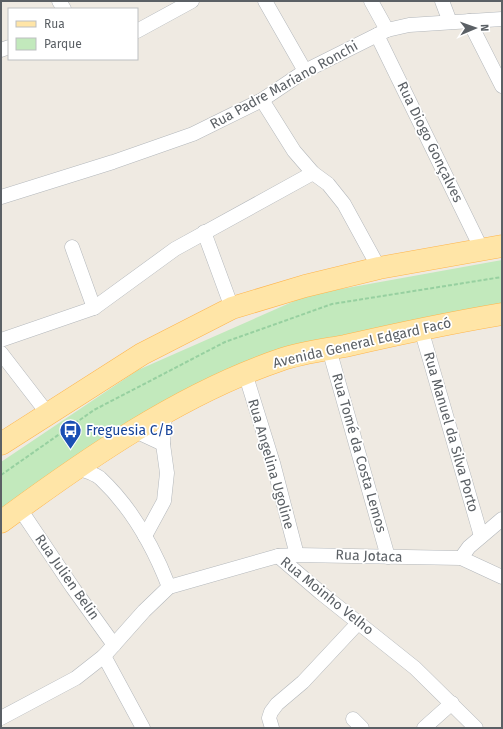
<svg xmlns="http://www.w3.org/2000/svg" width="503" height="729" font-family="'Fira Sans',sans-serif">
<rect width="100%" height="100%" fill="#efeae2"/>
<polygon fill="#c2e9bc" points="502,260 502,304 163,404 1,508 1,462 138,370 308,295"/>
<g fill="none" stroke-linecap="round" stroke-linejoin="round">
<defs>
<g id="minor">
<polyline points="59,1 64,9"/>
<polyline points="265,1 305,71"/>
<polyline points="371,1 387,30"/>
<polyline points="442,1 450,22"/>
<polyline points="469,21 502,86"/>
<polyline points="137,31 192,1"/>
<polyline points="377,35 482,250"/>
<polyline points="1,50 9,47"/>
<polyline points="262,100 294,151 313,173 328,184 344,204 379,268"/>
<polyline points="1,197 113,162 193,134 262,100 305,71 387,30 409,25 502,19"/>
<polyline points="204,232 232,308"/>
<polyline points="72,247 94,308"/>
<polyline points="421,329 481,536"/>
<polyline points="1,340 94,308 175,249 313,173"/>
<polyline points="329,349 388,557"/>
<polyline points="1,353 48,414"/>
<polyline points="245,373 273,463 297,555"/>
<polyline points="135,431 163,444"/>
<path d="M78 468C84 471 94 473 100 478 131 507 154 548 169 587"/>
<polyline points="20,509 73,588 114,645"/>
<polyline points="145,536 164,501 167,473 163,444 165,412"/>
<polyline points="278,556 321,593 415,668 476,728"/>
<polyline points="461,558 469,547 502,519"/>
<polyline points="104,656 143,728"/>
<polyline points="1,718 76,678 104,656 144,611 169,587 278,556 297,555 461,558 502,577"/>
<polyline points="353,719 362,728"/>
<polyline points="272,728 269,718 271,712 277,704 303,682 359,622"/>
<polyline points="424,728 452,703"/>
</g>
<g id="primary">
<polyline points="1,444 142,354 232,308 305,286 379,268 502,246"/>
<path d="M1 522C85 460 180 394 280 360 300 353 323 350 345 346 397 334 449 323 502 314"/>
</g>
</defs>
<use href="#minor" stroke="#b3b7bb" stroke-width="15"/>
<use href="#primary" stroke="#ffb54b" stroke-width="23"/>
<polyline stroke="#97d0a0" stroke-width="2" stroke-dasharray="4 2" stroke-linecap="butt" points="1,475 94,410 225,342 332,304 502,277"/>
<use href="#minor" stroke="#fff" stroke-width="14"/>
<use href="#primary" stroke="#ffe5a7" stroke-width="22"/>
</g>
<defs>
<symbol id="bus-pin" viewBox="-11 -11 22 30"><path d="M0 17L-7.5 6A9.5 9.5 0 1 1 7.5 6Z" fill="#1a4fb4" stroke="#fff"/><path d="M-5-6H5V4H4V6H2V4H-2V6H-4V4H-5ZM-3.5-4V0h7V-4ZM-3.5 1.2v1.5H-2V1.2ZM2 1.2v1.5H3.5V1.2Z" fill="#fff"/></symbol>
</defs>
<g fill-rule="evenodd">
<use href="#bus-pin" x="58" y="418" width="25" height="34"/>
</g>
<g text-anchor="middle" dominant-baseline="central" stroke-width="3.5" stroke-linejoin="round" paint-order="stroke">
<g font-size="14" fill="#5b6065" stroke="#fff">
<text transform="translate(284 85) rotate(-29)">Rua Padre Mariano Ronchi</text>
<text transform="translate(430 142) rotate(64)">Rua Diogo Gonçalves</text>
<text transform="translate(362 343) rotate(-13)">Avenida General Edgard Facó</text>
<text transform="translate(451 432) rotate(74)">Rua Manuel da Silva Porto</text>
<text transform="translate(359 453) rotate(74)">Rua Tomé da Costa Lemos</text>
<text transform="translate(271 464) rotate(74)">Rua Angelina Ugoline</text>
<text transform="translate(369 556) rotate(2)">Rua Jotaca</text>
<text transform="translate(67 577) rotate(55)">Rua Julien Belin</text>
<text transform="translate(327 596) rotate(39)">Rua Moinho Velho</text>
</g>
<g font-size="14" fill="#164399" stroke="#fff" text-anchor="start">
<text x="86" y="430">Freguesia C/B</text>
</g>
</g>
<rect width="503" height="729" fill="none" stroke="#5b6065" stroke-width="4"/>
<rect x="8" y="8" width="130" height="52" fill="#ffffff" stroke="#bdbfc1"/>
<rect x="16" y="21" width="20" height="6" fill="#ffe5a7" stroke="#bdbfc1"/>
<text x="44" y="28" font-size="12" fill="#5b6065">Rua</text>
<rect x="16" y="38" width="20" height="12" fill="#c2e9bc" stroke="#bdbfc1"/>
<text x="44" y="48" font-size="12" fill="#5b6065">Parque</text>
<g transform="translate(475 28) rotate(88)" stroke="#ffffff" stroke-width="3" paint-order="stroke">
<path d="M0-3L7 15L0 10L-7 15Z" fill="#5b6065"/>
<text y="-6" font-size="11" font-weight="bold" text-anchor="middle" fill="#5b6065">N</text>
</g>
</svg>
